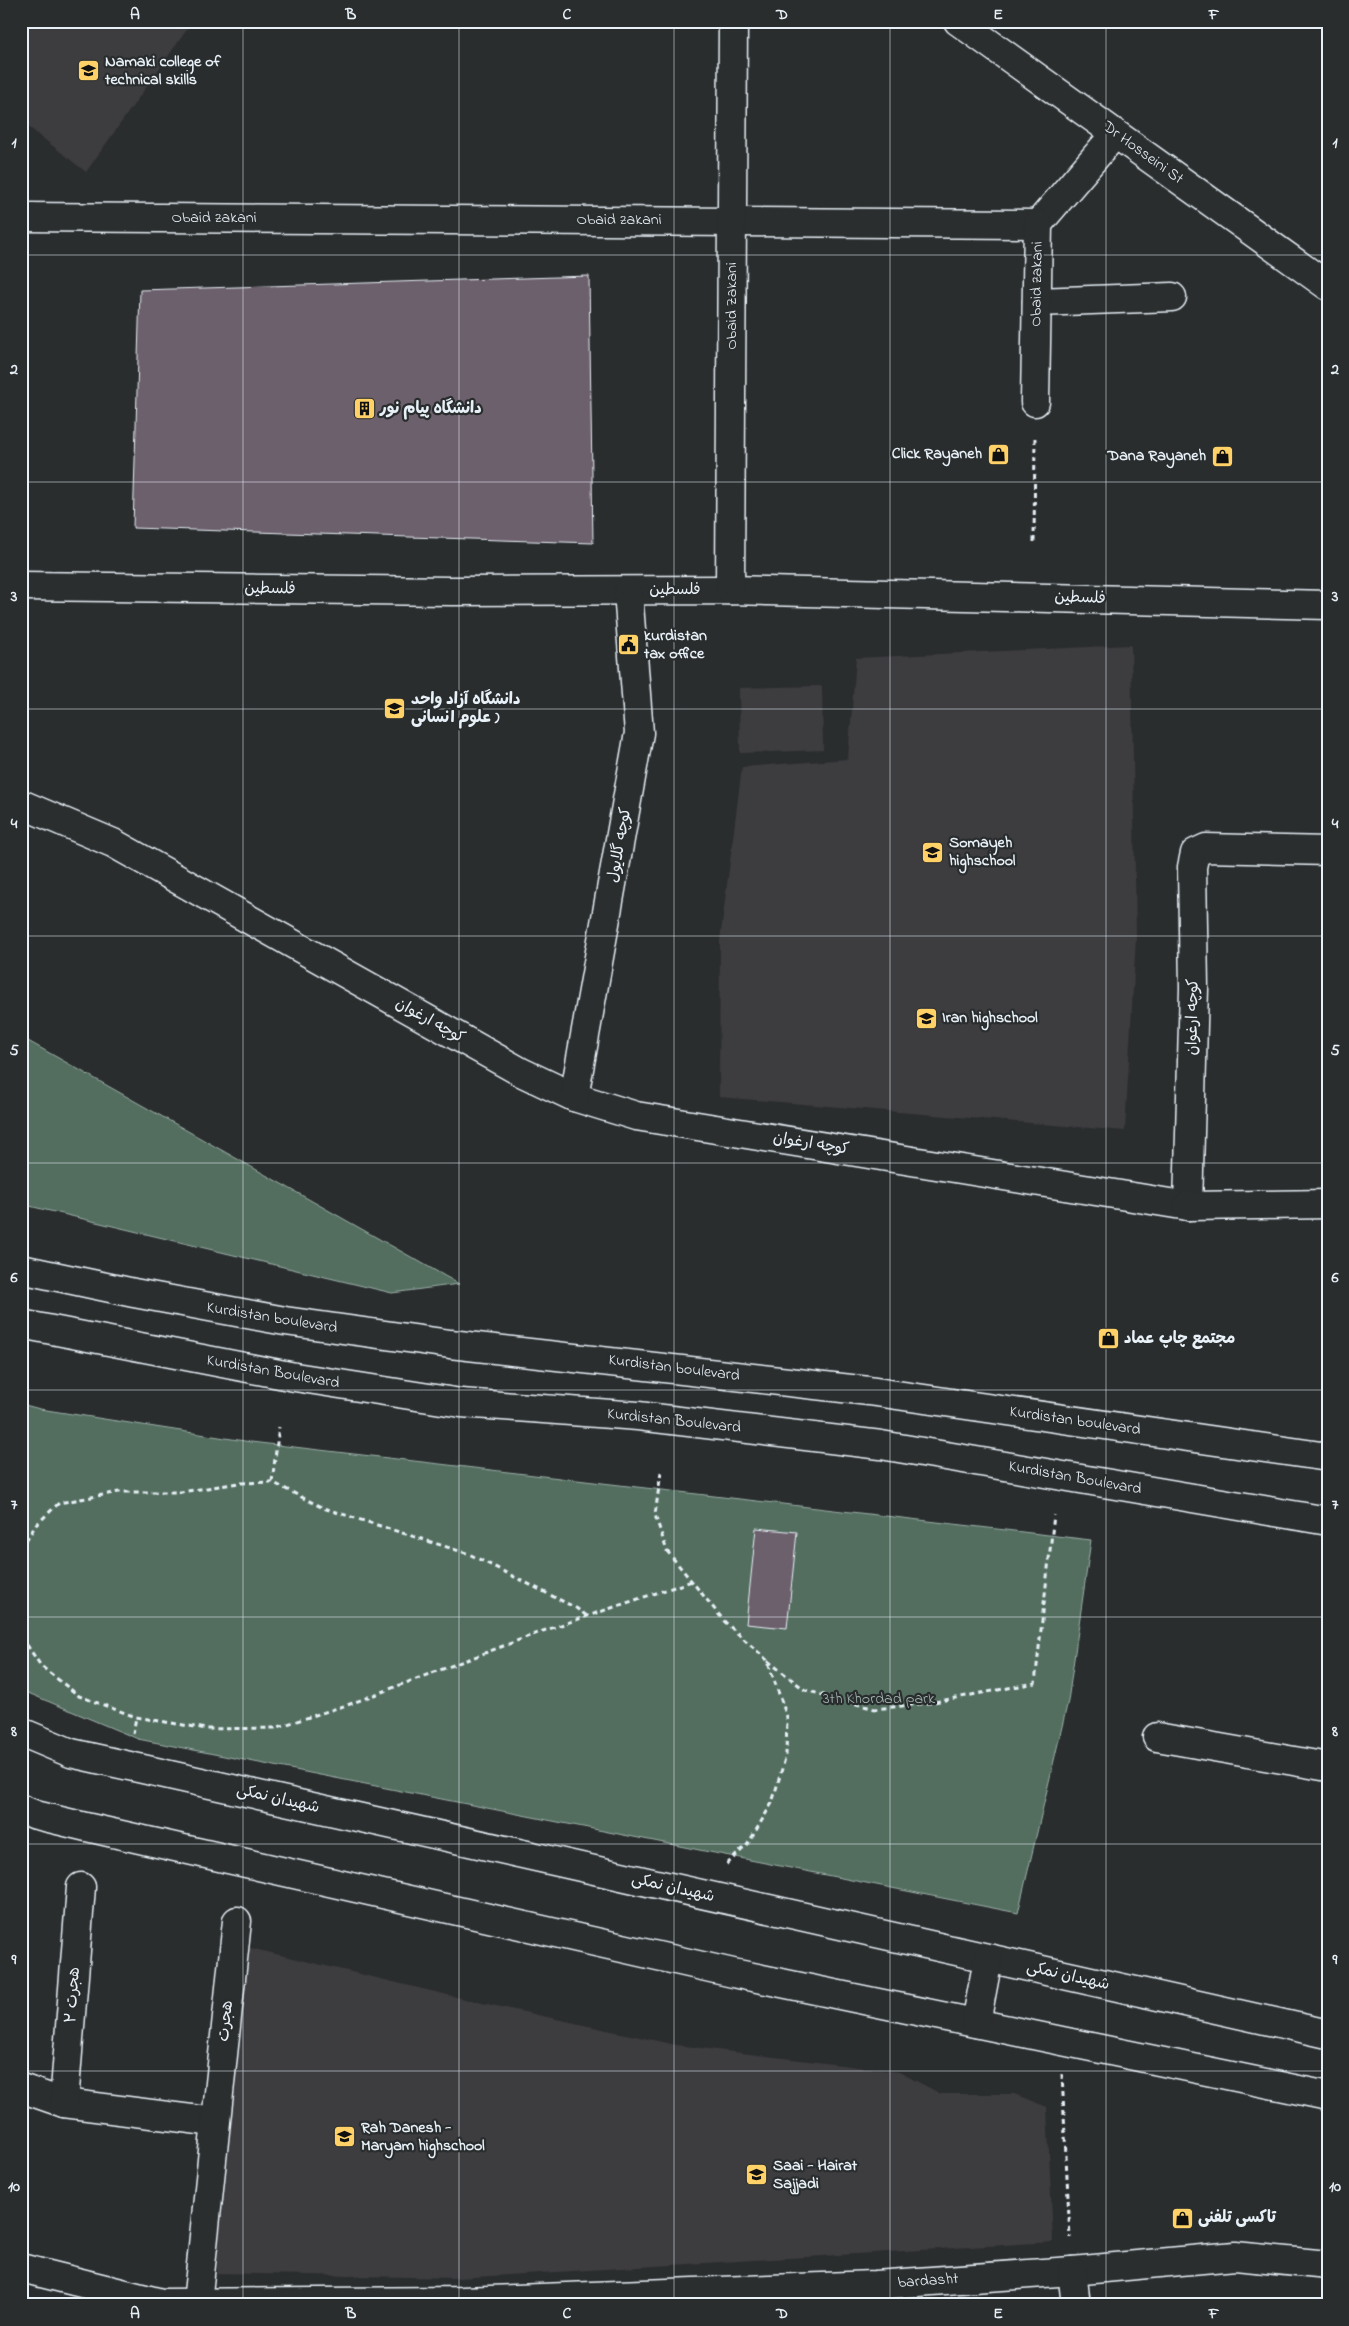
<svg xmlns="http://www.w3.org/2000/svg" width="1349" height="2326" font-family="'Indie Flower','Playpen Sans Arabic',sans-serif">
<rect width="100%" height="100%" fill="#2a2d2e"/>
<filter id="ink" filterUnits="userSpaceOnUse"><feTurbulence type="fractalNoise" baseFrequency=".02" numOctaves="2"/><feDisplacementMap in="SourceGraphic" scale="10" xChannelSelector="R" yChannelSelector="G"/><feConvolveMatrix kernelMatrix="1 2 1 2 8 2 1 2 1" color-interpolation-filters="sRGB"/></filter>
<g filter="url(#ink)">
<g fill="#3e3c41">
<polygon points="21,21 193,21 86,172 21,121"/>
<polygon points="1131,645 1136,936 1125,1131 719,1097 720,940 742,767 848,759 856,658"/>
<polygon points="822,686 823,750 740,753 739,688"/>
<polygon points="238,1945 473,2001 676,2045 899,2072 941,2094 1014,2094 1047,2107 1053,2242 457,2278 217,2273"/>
</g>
<g fill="#526e5e" stroke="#9db0ab">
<polygon points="21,1037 459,1284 392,1293 21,1204"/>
<polygon points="21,1404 40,1409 251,1442 1091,1540 1068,1701 1018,1913 138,1739 21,1690"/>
</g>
<g fill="#6d606d" stroke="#e8f1f8">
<polygon points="589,276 593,543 133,528 140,290"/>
<polygon points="756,1528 797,1532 787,1628 746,1624"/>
</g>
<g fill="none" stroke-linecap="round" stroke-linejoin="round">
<defs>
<g id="minor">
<polyline points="958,21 1328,286"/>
<polyline points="21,217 1038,224"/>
<polyline points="1038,224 1115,134"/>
<polyline points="1037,302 1172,297"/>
<polyline points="1035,402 1038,224"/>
<polyline points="21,586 452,591 730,590 1328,605"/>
<polyline points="730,590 733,21"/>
<polyline points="21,804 113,843 521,1072 574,1097 636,1116 1188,1206 1194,988 1192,867 1195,853 1206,848 1328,851"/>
<polyline points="574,1097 639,733 628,591"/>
<polyline points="1188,1206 1328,1204"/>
<polyline points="1157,1737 1328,1767"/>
<polyline points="21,2088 64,2103 215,2122"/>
<polyline points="64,2103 81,1887"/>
<polyline points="21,2268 162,2303 462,2301 875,2285 1072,2271 1235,2256 1328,2265"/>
<polyline points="1072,2271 1076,2305"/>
<polyline points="197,2303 237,1921"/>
</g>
<g id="major">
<polyline points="21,1269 134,1293 285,1321 450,1344 869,1391 1328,1457"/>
<polyline points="21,1324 295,1377 461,1403 638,1416 881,1445 1328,1521"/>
<polyline points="21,1732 71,1753 1328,2034"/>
<polyline points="21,1809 36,1815 86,1827 733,1973 1328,2096"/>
<polyline points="976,2023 988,1959"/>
</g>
</defs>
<use href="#minor" stroke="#e8f1f8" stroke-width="31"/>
<use href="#major" stroke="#e8f1f8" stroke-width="31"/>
<g stroke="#e8f1f8" stroke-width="3" stroke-dasharray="5 4" stroke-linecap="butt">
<polyline points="1034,542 1035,435"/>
<polyline points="661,1472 655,1515 667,1551 725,1622 767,1660 787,1717 786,1755 772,1803 748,1844 726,1865"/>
<polyline points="272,1482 279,1427"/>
<polyline points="21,1548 36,1525 59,1503 119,1492 181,1492 239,1483 272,1482 323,1508 469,1554 576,1608 587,1616"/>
<polyline points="21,1628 25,1642 41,1666 79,1696 136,1717 207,1729 275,1728 350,1704 543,1631 692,1581"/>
<polyline points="768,1661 805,1690 875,1709 929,1703 1035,1683 1054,1515"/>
<polyline points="133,1734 136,1717"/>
<polyline points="1062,2074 1070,2238"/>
</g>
<use href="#minor" stroke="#2a2d2e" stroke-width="28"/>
<use href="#major" stroke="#2a2d2e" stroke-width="28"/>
</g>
</g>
<path fill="none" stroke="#e8f1f8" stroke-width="1" stroke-opacity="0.55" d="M243 21V2305M459 21V2305M674 21V2305M890 21V2305M1106 21V2305M21 255H1328M21 482H1328M21 709H1328M21 936H1328M21 1163H1328M21 1390H1328M21 1617H1328M21 1844H1328M21 2071H1328"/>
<defs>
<symbol id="school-square" viewBox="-11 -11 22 22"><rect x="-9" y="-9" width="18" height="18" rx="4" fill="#ffd166" stroke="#2a2d2e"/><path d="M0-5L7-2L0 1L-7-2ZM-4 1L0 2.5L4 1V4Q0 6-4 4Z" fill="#111"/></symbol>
<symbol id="building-square" viewBox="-11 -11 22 22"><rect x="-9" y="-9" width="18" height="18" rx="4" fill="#ffd166" stroke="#2a2d2e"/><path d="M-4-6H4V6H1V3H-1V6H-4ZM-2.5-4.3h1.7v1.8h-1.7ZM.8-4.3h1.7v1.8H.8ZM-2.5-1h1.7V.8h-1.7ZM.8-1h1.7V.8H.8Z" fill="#111"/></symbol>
<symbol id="shop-square" viewBox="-11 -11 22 22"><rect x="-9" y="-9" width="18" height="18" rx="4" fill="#ffd166" stroke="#2a2d2e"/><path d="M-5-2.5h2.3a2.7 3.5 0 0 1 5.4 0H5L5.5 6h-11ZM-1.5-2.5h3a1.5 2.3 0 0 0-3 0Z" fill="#111"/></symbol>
<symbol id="civic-square" viewBox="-11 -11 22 22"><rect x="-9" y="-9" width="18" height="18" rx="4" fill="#ffd166" stroke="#2a2d2e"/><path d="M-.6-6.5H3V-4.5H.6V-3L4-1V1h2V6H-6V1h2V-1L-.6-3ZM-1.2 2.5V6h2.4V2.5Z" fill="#111"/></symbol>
<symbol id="university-square" viewBox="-11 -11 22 22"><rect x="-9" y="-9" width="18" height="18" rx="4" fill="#ffd166" stroke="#2a2d2e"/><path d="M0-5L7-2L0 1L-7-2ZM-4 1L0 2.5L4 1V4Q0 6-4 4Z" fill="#111"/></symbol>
</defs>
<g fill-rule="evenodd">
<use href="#school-square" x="76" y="58" width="25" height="25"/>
<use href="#building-square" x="352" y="396" width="25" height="25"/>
<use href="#shop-square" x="986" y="442" width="25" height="25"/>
<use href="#shop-square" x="1210" y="444" width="25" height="25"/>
<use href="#civic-square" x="616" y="632" width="25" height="25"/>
<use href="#university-square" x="382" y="696" width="25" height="25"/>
<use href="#school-square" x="920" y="840" width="25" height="25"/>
<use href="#school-square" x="914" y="1006" width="25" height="25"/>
<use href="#shop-square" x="1096" y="1326" width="25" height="25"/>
<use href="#school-square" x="332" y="2124" width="25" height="25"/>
<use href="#school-square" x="744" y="2162" width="25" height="25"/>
<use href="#shop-square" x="1170" y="2206" width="25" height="25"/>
</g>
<g text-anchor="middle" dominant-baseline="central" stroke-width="4.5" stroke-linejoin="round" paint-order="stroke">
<g font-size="16" font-weight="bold" fill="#e8f1f8" stroke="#2a2d2e" text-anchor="start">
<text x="105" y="62">Namaki college of<tspan x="105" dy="18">technical skills</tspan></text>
<text x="380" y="409">دانشگاه پیام نور</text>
<text x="982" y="454" text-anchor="end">Click Rayaneh</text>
<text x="1206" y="456" text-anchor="end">Dana Rayaneh</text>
<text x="644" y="636">kurdistan<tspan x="644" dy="18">tax office</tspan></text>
<text x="411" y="700">دانشگاه آزاد واحد<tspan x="411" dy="18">علوم انسانی )</tspan></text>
<text x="949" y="843">Somayeh<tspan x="949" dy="18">highschool</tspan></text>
<text x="942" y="1018">Iran highschool</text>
<text x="1124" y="1339">مجتمع چاپ عماد</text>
<text x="361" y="2128">Rah Danesh -<tspan x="361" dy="18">Maryam highschool</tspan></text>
<text x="773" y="2166">Saai - Hairat<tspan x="773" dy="18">Sajjadi</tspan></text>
<text x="1198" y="2218">تاکسی تلفنی</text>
</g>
<g font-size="16" fill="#e8f1f8" stroke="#2a2d2e">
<text transform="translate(1143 153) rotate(36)">Dr Hosseini St</text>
<text x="214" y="218">Obaid zakani</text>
<text x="619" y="220">Obaid zakani</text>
<text transform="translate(1037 284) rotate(-89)">Obaid zakani</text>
<text transform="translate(732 306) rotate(-90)">Obaid Zakani</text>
<text transform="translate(270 589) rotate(1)">فلسطین</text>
<text x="675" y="590">فلسطین</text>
<text transform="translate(1080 598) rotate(2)">فلسطین</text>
<text transform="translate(620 845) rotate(-80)">کوچه گلایول</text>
<text transform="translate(1193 1017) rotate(-89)">کوچه ارغوان</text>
<text transform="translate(430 1021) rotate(29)">کوچه ارغوان</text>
<text transform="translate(811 1144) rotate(9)">کوچه ارغوان</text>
<text transform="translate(272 1318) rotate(9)">Kurdistan boulevard</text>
<text transform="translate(674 1368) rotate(7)">Kurdistan boulevard</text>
<text transform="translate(273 1372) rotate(10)">Kurdistan Boulevard</text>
<text transform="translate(674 1421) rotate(6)">Kurdistan Boulevard</text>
<text transform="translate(1075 1421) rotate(8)">Kurdistan boulevard</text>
<text transform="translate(1075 1478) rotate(10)">Kurdistan Boulevard</text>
<text transform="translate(278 1799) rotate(13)">شهیدان نمکی</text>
<text transform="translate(673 1888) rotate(13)">شهیدان نمکی</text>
<text transform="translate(1068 1976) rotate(13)">شهیدان نمکی</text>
<text transform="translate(73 1995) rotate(-86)">هجرت ۲</text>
<text transform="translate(226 2021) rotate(-84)">هجرت</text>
<text transform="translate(928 2281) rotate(-4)">bardasht</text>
</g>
<g font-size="16" fill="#a4b6b3" stroke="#2a2d2e">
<text x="879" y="1699">3th Khordad park</text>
</g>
</g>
<rect width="1349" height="2326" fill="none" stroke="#2a2d2e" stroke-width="55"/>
<rect x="28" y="28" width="1294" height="2270" fill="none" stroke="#e8f1f8" stroke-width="2"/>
<g font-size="16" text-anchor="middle" font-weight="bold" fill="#e8f1f8">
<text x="135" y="19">A</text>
<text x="351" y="19">B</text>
<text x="567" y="19">C</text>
<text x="782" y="19">D</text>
<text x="998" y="19">E</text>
<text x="1214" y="19">F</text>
<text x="14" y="147">1</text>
<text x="1335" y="147">1</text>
<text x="14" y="374">2</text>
<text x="1335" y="374">2</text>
<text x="14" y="601">3</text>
<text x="1335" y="601">3</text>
<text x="14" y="828">4</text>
<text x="1335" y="828">4</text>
<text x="14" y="1055">5</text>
<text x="1335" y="1055">5</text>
<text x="14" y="1282">6</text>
<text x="1335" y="1282">6</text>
<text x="14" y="1509">7</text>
<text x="1335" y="1509">7</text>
<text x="14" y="1736">8</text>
<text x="1335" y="1736">8</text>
<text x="14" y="1964">9</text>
<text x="1335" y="1964">9</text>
<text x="14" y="2191">10</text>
<text x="1335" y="2191">10</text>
<text x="135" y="2318">A</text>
<text x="351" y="2318">B</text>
<text x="567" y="2318">C</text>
<text x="782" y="2318">D</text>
<text x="998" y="2318">E</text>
<text x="1214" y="2318">F</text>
</g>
</svg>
